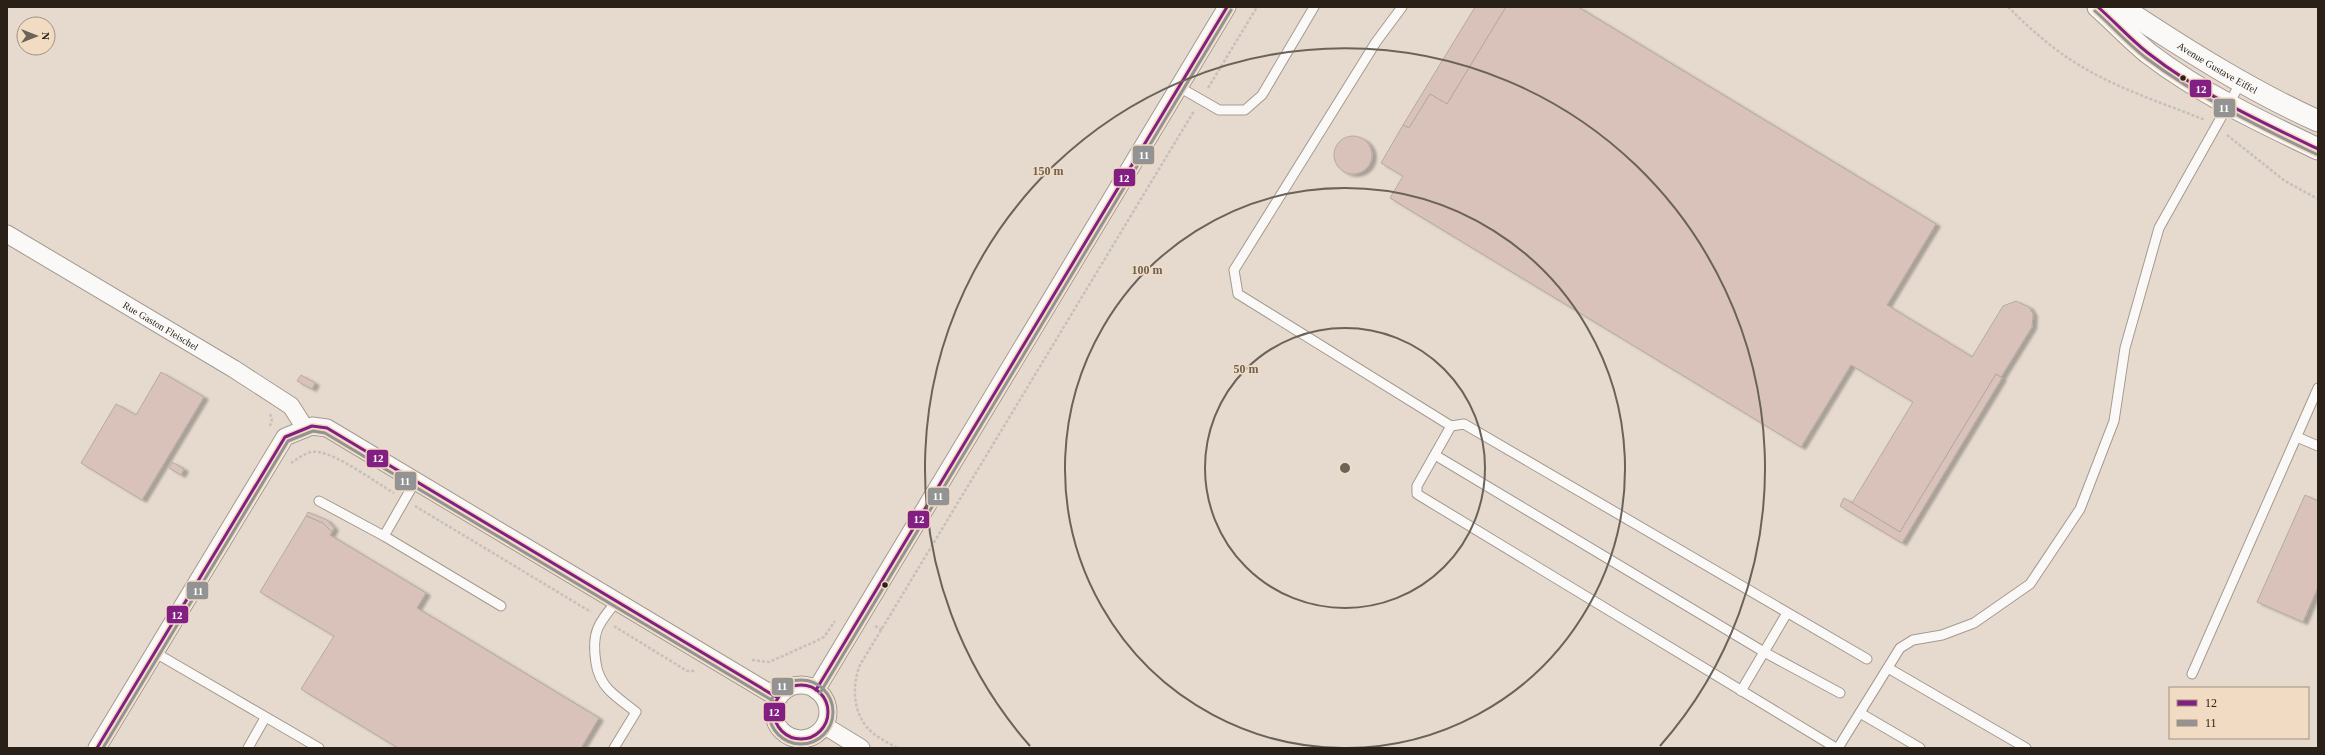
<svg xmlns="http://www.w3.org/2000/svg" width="2325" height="755" font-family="'Times New Roman',serif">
<defs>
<filter id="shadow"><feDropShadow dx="4.5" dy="2.5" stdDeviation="1" flood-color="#0004"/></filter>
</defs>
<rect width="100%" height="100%" fill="#e6dace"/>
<g fill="#d8c2b9" stroke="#b5aaa3" filter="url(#shadow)">
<polygon points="1475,7 1506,7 1447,104 1430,94 1409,128 1403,125"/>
<polygon points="1506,7 1578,7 1936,224 1887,305 1972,357 2003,306 2016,301 2029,307 2033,314 2032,327 2001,377 1996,374 1900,532 1852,503 1913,402 1851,365 1801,447 1390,198 1403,176 1381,163 1403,125 1409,128 1430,94 1447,104"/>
<circle cx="1353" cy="155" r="19"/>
<polygon points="161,372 204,397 142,500 81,463 116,404 136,415"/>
<polygon points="1996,374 2002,378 1902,543 1840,506 1844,498 1900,532"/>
<polygon points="301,375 315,383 312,389 297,381"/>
<polygon points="172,462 184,469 181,475 169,468"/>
<polygon points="2305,495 2318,501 2318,587 2303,622 2257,602"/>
<polygon points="308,512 327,520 334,528 332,532 323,523 306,516"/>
<polygon points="306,516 323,523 332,532 330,535 426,593 417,608 599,718 581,748 398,748 301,689 334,636 260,592"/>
</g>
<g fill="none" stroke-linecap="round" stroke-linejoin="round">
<defs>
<g id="service">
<polyline points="1402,7 1376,42 1234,270 1238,294 1451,426 1464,424 1867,659"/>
<polyline points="1179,87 1219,110 1245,110 1262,95 1314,7"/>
<polyline points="1451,426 1417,486 1417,494 1836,748"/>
<polyline points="2297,437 2318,446"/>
<polyline points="1435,455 1764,652 1840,693"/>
<polyline points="319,501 384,536 416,480"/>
<polyline points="384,536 501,606"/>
<polyline points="154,652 319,748"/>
<polyline points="1888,668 2026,748"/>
<polyline points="2192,674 2318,388"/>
<polyline points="1741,691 1787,613"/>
<polyline points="1860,713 1920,748"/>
<polyline points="248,748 265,718"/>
<path d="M614 748 636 712C627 705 617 698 609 690 602 683 597 672 596 663 591 632 598 624 617 601"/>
<polyline points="1838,748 1900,648 1913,640 1942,635 1974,623 2030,584 2080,509 2114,421 2125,348 2159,228 2241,82"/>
</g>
<g id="minor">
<path id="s1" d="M7 234 234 369 291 406 305 428"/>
<circle cx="801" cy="712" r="27"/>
<polyline points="816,690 1227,7"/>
<polyline points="825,726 861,748"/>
<polyline points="97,748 285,437 312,426 327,428 778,698"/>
</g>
<g id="tertiary">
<path d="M2098 7C2115 22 2131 39 2148 53 2200 93 2259 121 2318 149"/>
<path id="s2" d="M2121 7C2185 49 2249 90 2318 121"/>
</g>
</defs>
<use href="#service" stroke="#a39a90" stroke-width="11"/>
<use href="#minor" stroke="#a39a90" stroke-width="19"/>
<use href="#tertiary" stroke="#a39a90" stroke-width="23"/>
<g stroke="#c5c0bd" stroke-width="2.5" stroke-dasharray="3 2" stroke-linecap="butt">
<path d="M2008 7C2027 26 2048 45 2071 60 2112 87 2160 102 2205 120"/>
<polyline points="1208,88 1257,7"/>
<polyline points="2227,135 2285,181 2318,199"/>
<polyline points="270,414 272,419 270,426"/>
<path d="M291 463C299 458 308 450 318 452 339 455 375 482 394 493"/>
<polyline points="415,506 591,612"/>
<polyline points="614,626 687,671 693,671 695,669"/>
<polyline points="875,626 882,630"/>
<polyline points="752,660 769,662 812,643 824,637 835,621"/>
<path d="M897 748C889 743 880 739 873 733 853 717 851 687 860 665L1194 111"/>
</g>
<use href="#service" stroke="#fbf9f8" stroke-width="9"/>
<use href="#minor" stroke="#fbf9f8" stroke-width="17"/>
<use href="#tertiary" stroke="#fbf9f8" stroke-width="21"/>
<defs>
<g id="bus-1">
<path d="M2098 7C2115 22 2130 39 2148 53 2199 93 2259 121 2318 149"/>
<circle cx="801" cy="712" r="27"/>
<polyline points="816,690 1227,7"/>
<polyline points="97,748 285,437 312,426 327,428 778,698"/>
</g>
<g id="bus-2">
<path d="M2095 11C2112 26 2128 44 2146 58 2198 97 2257 126 2316 154"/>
<circle cx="801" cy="712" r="32"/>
<polyline points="820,693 1231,10"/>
<polyline points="103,748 288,441 313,431 325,433 775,702"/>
</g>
</defs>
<use href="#bus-1" stroke="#f1dbc3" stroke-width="6"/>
<use href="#bus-2" stroke="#f1dbc3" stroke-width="6"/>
<use href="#bus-1" stroke="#831f82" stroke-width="3"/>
<use href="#bus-2" stroke="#939393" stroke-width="3"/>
</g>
<g fill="none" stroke="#6b6258" stroke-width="2">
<circle cx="1345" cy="468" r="140"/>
<path d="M1343 748A280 280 0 1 1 1347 748"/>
<path d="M1030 746A420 420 0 1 1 1660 746"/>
</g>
<g fill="#292118" stroke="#f1dbc3" stroke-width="1.5">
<circle cx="2183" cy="78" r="3.5"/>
<circle cx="885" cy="585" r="3.5"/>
</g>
<g text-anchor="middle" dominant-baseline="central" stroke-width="3.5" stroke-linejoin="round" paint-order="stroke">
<g font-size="10" fill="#292118" stroke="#f1dbc3">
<text stroke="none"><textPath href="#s2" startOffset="114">Avenue Gustave Eiffel</textPath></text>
<text stroke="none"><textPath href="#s1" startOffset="179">Rue Gaston Fleischel</textPath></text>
</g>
</g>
<circle cx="1345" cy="468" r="6" fill="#6b6258" stroke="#f1dbc3" stroke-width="2"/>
<g font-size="12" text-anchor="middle" font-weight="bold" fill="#6b6258" stroke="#f1dbc3" stroke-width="3.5" stroke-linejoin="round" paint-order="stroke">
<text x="1048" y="175">150 m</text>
<text x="1147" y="274">100 m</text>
<text x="1246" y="373">50 m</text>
</g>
<g stroke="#f1dbc3" stroke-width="1.5">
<rect x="2189" y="79" width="23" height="19" rx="4" fill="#831f82"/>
<rect x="2213" y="98" width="23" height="20" rx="4" fill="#939393"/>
<rect x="1132" y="145" width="23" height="20" rx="4" fill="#939393"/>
<rect x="1113" y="168" width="23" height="19" rx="4" fill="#831f82"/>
<rect x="366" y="449" width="23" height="19" rx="4" fill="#831f82"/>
<rect x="394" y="471" width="23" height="20" rx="4" fill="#939393"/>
<rect x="927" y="487" width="23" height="19" rx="4" fill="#939393"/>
<rect x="907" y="510" width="23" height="19" rx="4" fill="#831f82"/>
<rect x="186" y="581" width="23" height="19" rx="4" fill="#939393"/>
<rect x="166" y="605" width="23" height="19" rx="4" fill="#831f82"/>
<rect x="771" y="677" width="23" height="19" rx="4" fill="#939393"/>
<rect x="763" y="702" width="23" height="20" rx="4" fill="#831f82"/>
</g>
<g font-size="11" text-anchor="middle" font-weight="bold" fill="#fff">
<text x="2201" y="93">12</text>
<text x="2224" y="112">11</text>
<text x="1144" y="159">11</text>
<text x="1124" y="182">12</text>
<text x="378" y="462">12</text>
<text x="405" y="485">11</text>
<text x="938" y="500">11</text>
<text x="919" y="523">12</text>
<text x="198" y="595">11</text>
<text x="177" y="619">12</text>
<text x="782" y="690">11</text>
<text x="774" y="716">12</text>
</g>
<rect width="2325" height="755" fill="none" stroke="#292118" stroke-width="16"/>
<rect x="2169" y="687" width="140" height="52" fill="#f1dbc3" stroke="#a1917f"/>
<rect x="2177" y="700" width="20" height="6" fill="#831f82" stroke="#a1917f"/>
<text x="2205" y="707" font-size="12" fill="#292118">12</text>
<rect x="2177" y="720" width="20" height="6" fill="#939393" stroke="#a1917f"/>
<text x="2205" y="727" font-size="12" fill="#292118">11</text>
<g transform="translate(36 36) rotate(90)"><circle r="19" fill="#f1dbc3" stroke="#a1917f"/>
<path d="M0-3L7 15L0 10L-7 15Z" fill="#6b6258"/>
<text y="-6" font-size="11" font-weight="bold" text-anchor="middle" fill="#292118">N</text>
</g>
</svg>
